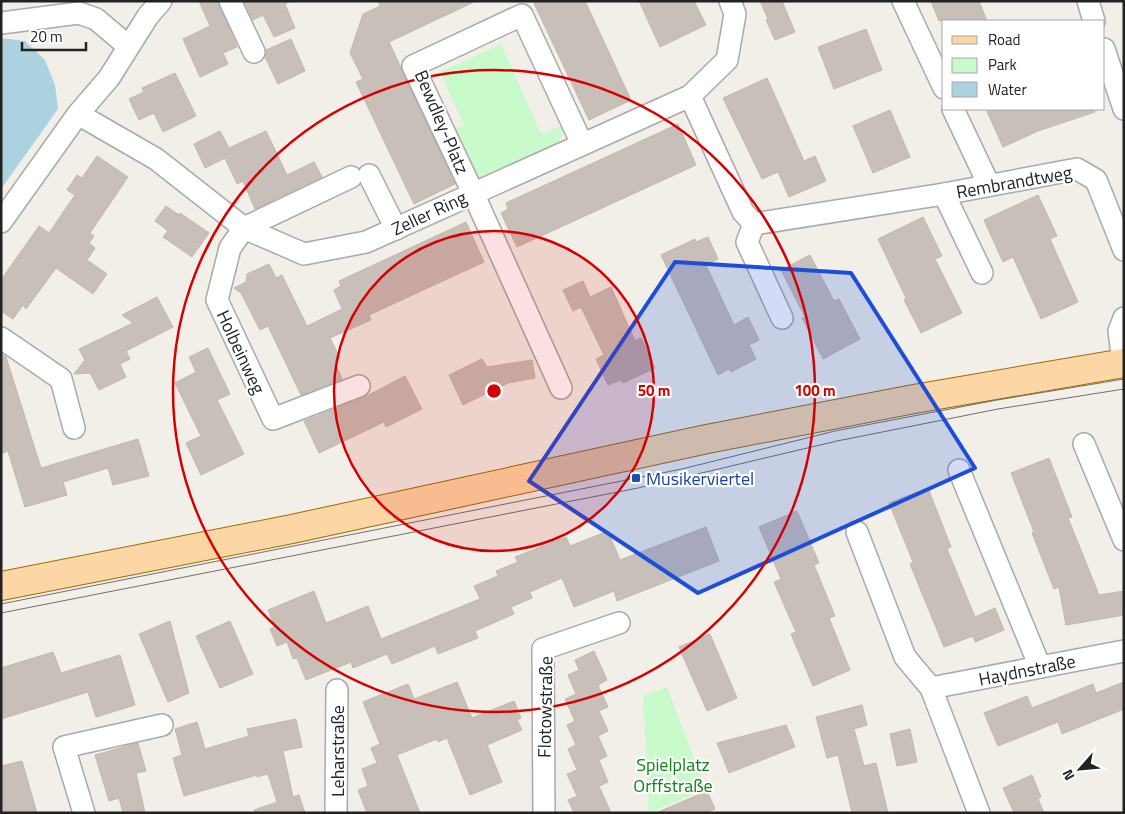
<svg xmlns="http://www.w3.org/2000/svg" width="1125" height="814" font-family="'Titillium Web',sans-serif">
<rect width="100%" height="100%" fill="#f2efe9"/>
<g fill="#c8facc">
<polygon points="501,44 541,134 561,126 564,131 558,145 469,186 445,133 464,125 440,72"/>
<polygon points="667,687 706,789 649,813 643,696"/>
</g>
<polygon fill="#aad3df" points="1,38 25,41 45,60 55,85 58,109 1,189"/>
<g fill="#c7bfb8" stroke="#c4b6ab">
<polygon points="199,1 218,1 237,47 223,53 228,64 200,77 183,39 210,26"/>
<polygon points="244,1 291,1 285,4 295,28 274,37 263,15 253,20"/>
<polygon points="378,1 476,1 389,42 455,184 414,204 356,82 363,79 350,53 363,14 380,6"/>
<polygon points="533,1 585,1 631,100 589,120"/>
<polygon points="639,1 694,1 706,25 660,47"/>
<polygon points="760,1 782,1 795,32 775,40 766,20 768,19"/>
<polygon points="931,1 979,1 987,21 939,21"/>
<polygon points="866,29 882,70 834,89 818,47"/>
<polygon points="291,39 305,71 278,84 265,57 266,50"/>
<polygon points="175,73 196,116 163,132 154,113 139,120 129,99 144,92 142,88"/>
<polygon points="767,78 804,161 815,156 826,181 789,197 778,172 762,179 723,98"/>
<polygon points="986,109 1094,109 1095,112 1038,131 1003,147"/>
<polygon points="890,110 910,157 873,173 853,126"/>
<polygon points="678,124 696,165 517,247 501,213 508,209 506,203"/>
<polygon points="220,131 229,148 266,131 287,175 314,162 322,177 255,209 243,181 237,184 225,158 205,168 194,144"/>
<polygon points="97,156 128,177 90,233 94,236 89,243 95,248 87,260 107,274 93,294 56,268 26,309 23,305 13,319 1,311 1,280 39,226 49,233 75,195 67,190 77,175 82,178"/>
<polygon points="1038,195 1057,236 1050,239 1078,302 1041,319 1013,257 1003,262 984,220"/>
<polygon points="166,206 179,215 180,213 209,233 192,257 163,237 168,231 155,221"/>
<polygon points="923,217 942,256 935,259 962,313 921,333 904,300 906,298 878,239"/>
<polygon points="466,222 484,262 369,315 371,320 330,338 340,358 334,361 342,379 301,395 268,326 260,330 241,293 234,288 246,282 247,274 269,264 276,278 282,275 307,326 342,309 334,290 341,286 339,281"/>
<polygon points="708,237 718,259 706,265 734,325 748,317 759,340 749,345 756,359 731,372 729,369 718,375 661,255 695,239 696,242"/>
<polygon points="810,255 834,301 839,299 860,339 823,359 802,318 805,317 781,270"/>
<polygon points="583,281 590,297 611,287 635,341 641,338 655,368 623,383 621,380 608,385 596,359 604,355 581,307 573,311 563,290"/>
<polygon points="157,297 173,327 126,351 130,359 120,364 126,377 99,390 90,373 74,374 85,360 79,349 133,323 122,315"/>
<polygon points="208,348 230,394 217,400 244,454 201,475 186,443 201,436 175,383 196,372 189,357"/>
<polygon points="1,354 6,357 41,468 138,439 149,476 113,485 108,468 63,482 67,495 25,507 8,451 1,454"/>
<polygon points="482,359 487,367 532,360 535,378 508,383 463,405 449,375"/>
<polygon points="405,376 422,409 386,427 384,422 319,453 304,421 363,398"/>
<polygon points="1049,458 1072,517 1068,518 1099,595 1124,591 1124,615 1066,625 1059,587 1054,589 1032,533 1034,532 1011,473"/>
<polygon points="928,488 951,547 947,549 975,617 995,608 1004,630 975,642 973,636 944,647 910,564 913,562 889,503"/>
<polygon points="797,511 819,563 814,565 835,616 829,618 850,670 813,686 791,634 796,632 774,582 781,579 759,527"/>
<polygon points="706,527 719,561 617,601 614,591 574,607 562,578 530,592 532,598 511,607 514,614 475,631 478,638 438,654 435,646 392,664 387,654 353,668 351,662 306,680 297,658 293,659 287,642 277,646 270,629 275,627 268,610 314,591 326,623 368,606 381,639 480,599 474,586 498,576 496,571 518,562 515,557 566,537 570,546 608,531 620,560"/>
<polygon points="170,621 189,693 168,702 139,634"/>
<polygon points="230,621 253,674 220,688 196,636"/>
<polygon points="710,634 737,698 707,711 679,647"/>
<polygon points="594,651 607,680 598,685 608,707 599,711 608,731 598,736 607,756 599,760 608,782 599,786 611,813 574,813 568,800 577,796 567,774 577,770 568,749 576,745 567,725 575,721 565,699 576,694 568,675 579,670 575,660"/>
<polygon points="53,652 61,673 120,655 135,705 96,717 88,692 1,719 1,668"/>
<polygon points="457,682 472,718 514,701 521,718 517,720 522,730 487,745 502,782 470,795 447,738 438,742 437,739 397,755 420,813 367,813 358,790 368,786 362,769 377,763 371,748 380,744 363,702 408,684 414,699"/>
<polygon points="1124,682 1124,709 1062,734 1058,722 998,746 984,713 1027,696 1032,708 1093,684 1096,693"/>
<polygon points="862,705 867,725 854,729 864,766 876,763 888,813 852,813 838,755 827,758 816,717"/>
<polygon points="296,719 302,747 283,751 293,797 299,795 305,813 255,813 254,810 277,802 268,774 257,777 257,775 184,796 173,758 182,755 175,729 197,722 205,749 249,736 247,729"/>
<polygon points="786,725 795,747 729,773 717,743"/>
<polygon points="910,729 917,762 897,766 890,734"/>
<polygon points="138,743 146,771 136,773 145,813 123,813 119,798 109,801 95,755"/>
<polygon points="22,761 37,813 1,813 1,766"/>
<polygon points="1032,775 1041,797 1038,799 1044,813 1014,813 1003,788"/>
<polygon points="707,791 715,809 705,813 656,813"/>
</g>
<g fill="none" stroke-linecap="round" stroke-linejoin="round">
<defs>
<g id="minor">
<polyline points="230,1 254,52"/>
<polyline points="903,1 944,88"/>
<polyline points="1088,1 1094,21"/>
<polyline points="1,23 79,13 96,19 128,46"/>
<polyline points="1104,49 1124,109"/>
<polyline points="690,96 743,212 754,224 944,194 1077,169 1096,180 1124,250"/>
<polyline points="953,109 989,185"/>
<polyline points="78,114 156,159 244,228 304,254 366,242 690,96 727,60 735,14 730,1"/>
<polyline points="369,175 396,229"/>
<polyline points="351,177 244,228 230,248 217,300 273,419 359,386"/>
<polyline points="944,194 982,273"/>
<polyline points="1,222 78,114 109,78 148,16 161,1"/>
<polyline points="754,224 747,242 782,318"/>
<polyline points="1,338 61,379 74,428"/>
<polyline points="1123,363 1119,331 1124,318"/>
<polyline points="561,388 473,193 413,66 522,15 582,144"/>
<polyline points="1084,444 1124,540"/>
<polyline points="959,470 1040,667"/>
<polyline points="857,532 905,657 931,688 979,813"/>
<polyline points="931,688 1124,651"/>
<polyline points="84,813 64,747 162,725"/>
<polyline points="336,813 337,690"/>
<polyline points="544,813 543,649 619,623"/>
</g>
<polyline id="major" points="1,586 292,529 707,439 914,399 1124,363"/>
</defs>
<use href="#minor" stroke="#a9a9a9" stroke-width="24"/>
<use href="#major" stroke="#a06b00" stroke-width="30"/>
<use href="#minor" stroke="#fff" stroke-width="21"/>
<use href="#major" stroke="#fcd6a4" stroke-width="28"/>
<g stroke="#707070" stroke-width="1">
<polyline points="1,604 682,469 835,431 997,400 1124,379"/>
<polyline points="1,613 638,488 837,441 998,409 1124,389"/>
</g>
</g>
<path fill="#1d4ed8" fill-opacity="0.2" stroke="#1d4ed8" stroke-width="4" stroke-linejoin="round" d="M675 262 851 273 975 468 698 593 529 481Z"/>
<circle cx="494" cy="391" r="160" fill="#d40000" fill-opacity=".12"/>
<g fill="none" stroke="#d40000" stroke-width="2.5">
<circle cx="494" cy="391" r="160"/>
<circle cx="494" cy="391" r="321"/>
</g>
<rect fill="#1a4fb4" stroke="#fff" stroke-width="2" x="631" y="473" width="10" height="10" rx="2.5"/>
<g text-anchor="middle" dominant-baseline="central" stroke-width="4.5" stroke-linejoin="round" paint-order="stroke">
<g font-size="18" fill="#222" stroke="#fff">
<text transform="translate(442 122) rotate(67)">Bewdley-Platz</text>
<text transform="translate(1014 182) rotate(-10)">Rembrandtweg</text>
<text transform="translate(429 213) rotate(-25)">Zeller Ring</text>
<text transform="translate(241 352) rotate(65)">Holbeinweg</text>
<text transform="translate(1027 670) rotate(-11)">Haydnstraße</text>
<text transform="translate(545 707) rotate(-89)">Flotowstraße</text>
<text transform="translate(337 751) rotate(-90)">Leharstraße</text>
</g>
<g font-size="18" fill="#164399" stroke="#fff" text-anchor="start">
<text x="646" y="478">Musikerviertel</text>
</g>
<g font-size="18" fill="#0c8416" stroke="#fff">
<text x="673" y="764">Spielplatz<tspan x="673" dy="21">Orffstraße</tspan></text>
</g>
</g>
<circle cx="494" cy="391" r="8" fill="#d40000" stroke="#fff" stroke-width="2.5"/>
<g font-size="15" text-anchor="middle" font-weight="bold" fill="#d40000" stroke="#fff" stroke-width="4.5" stroke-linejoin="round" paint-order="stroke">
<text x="654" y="396">50 m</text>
<text x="815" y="396">100 m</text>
</g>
<rect width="1125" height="814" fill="none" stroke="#222222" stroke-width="5"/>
<rect x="942" y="20" width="162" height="90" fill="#ffffff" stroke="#a7a7a7"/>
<rect x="952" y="36" width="25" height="8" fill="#fcd6a4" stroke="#a7a7a7"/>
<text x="988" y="45" font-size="15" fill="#222222">Road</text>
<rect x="952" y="58" width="25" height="15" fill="#c8facc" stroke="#a7a7a7"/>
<text x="988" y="70" font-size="15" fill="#222222">Park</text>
<rect x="952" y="82" width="25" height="15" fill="#aad3df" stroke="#a7a7a7"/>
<text x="988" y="95" font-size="15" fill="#222222">Water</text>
<g transform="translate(1080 769) rotate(243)" stroke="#ffffff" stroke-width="4" paint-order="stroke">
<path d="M0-4L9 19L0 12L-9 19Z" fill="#222222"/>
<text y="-8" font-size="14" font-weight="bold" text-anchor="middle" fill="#222222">N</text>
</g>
<path d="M22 42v8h64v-8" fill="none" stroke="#222222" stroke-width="2.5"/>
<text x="30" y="42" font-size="15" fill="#222222" stroke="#ffffff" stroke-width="4" paint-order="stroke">20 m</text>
</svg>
